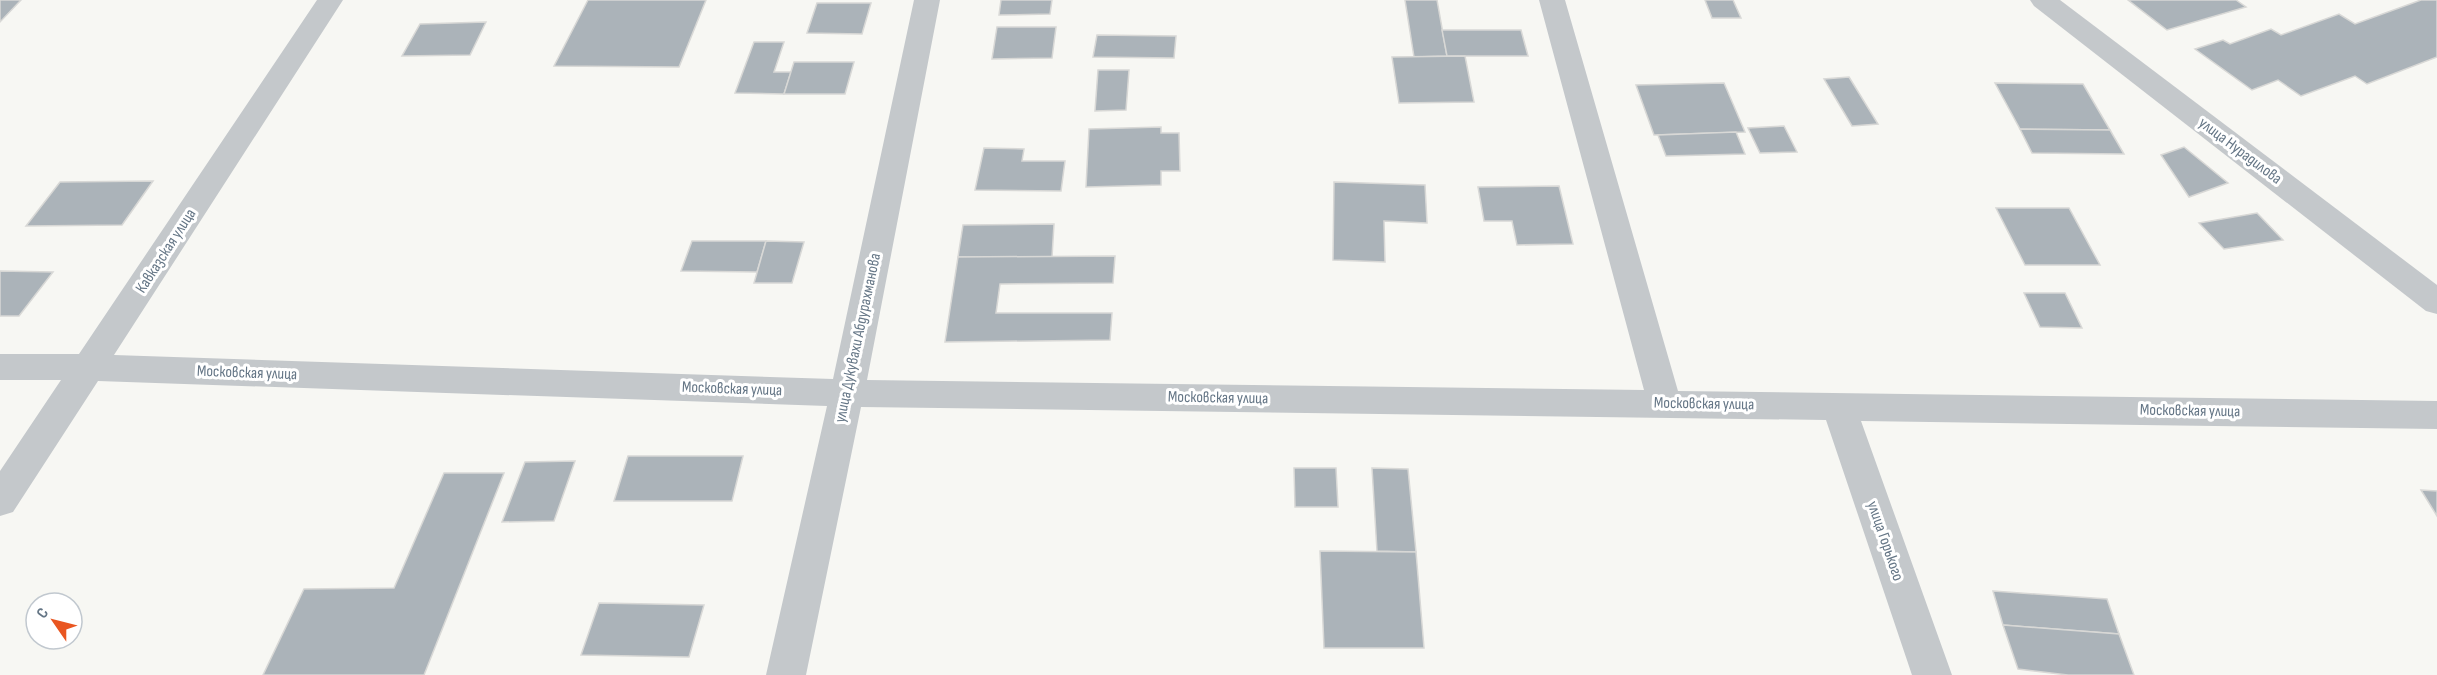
<svg xmlns="http://www.w3.org/2000/svg" width="2437" height="675" font-family="'Sofia Sans Condensed',sans-serif">
<rect width="100%" height="100%" fill="#f7f7f3"/>
<g fill="#abb3b9" stroke="#d8d8d6" stroke-width="1.5">
<polygon points="0,0 21,0 0,22"/>
<polygon points="588,0 706,0 679,67 554,66"/>
<polygon points="1001,0 1052,0 1050,14 999,15"/>
<polygon points="1405,0 1437,0 1447,56 1414,57"/>
<polygon points="1705,0 1733,0 1741,18 1712,18"/>
<polygon points="2128,0 2236,0 2246,7 2167,30"/>
<polygon points="2421,0 2437,0 2437,57 2367,84 2355,76 2301,96 2278,80 2252,90 2195,49 2223,40 2230,44 2271,29 2281,35 2339,14 2355,24"/>
<polygon points="817,3 871,3 862,34 807,33"/>
<polygon points="486,22 470,55 402,56 420,24"/>
<polygon points="997,27 1056,27 1052,58 992,59"/>
<polygon points="1442,30 1521,30 1528,56 1447,56"/>
<polygon points="1097,35 1176,36 1174,58 1093,57"/>
<polygon points="754,42 784,42 774,72 791,72 784,94 735,93"/>
<polygon points="1465,56 1474,102 1399,103 1392,57"/>
<polygon points="794,62 854,62 845,94 784,94"/>
<polygon points="1098,70 1129,70 1126,110 1095,111"/>
<polygon points="1849,77 1878,124 1852,126 1824,79"/>
<polygon points="1724,83 1745,132 1654,135 1636,85"/>
<polygon points="1995,83 2083,84 2110,130 2020,129"/>
<polygon points="1784,126 1797,152 1760,153 1748,128"/>
<polygon points="1161,127 1161,133 1179,133 1180,171 1161,171 1161,185 1086,187 1089,129"/>
<polygon points="2020,129 2110,130 2124,154 2032,153"/>
<polygon points="1736,132 1745,154 1666,156 1658,135"/>
<polygon points="2184,147 2228,183 2189,197 2161,155"/>
<polygon points="984,148 1024,149 1022,161 1065,161 1061,191 975,190"/>
<polygon points="153,181 122,225 26,226 60,182"/>
<polygon points="1334,182 1425,185 1427,223 1384,221 1385,262 1333,260"/>
<polygon points="1559,186 1573,244 1517,245 1512,221 1484,221 1478,187"/>
<polygon points="1996,208 2069,208 2100,265 2025,265"/>
<polygon points="2257,213 2283,240 2224,249 2199,223"/>
<polygon points="1054,224 1052,257 958,257 963,225"/>
<polygon points="692,241 766,241 757,272 681,271"/>
<polygon points="766,241 804,242 792,283 754,283"/>
<polygon points="1115,256 1113,283 1000,284 996,313 1112,313 1110,340 945,342 958,257"/>
<polygon points="0,271 53,272 19,316 0,316"/>
<polygon points="2024,293 2065,293 2082,328 2040,327"/>
<polygon points="628,456 743,456 732,501 614,501"/>
<polygon points="575,461 554,521 502,522 525,462"/>
<polygon points="1294,468 1336,468 1338,507 1295,507"/>
<polygon points="1372,468 1408,469 1416,552 1377,551"/>
<polygon points="444,473 504,473 424,675 263,675 304,589 394,588"/>
<polygon points="2421,490 2437,491 2437,516"/>
<polygon points="1320,551 1416,552 1424,648 1324,648"/>
<polygon points="1993,591 2107,599 2119,634 2003,625"/>
<polygon points="599,603 704,605 689,657 581,655"/>
<polygon points="2003,625 2119,634 2134,675 2068,675 2018,669"/>
</g>
<g fill="none" stroke-linecap="round" stroke-linejoin="round">
<g fill="#c4c8cb" fill-rule="evenodd">
<polygon points="317,0 343,0 114,355 833,379 914,0 940,0 867,380 1644,390 1539,0 1565,0 1678,391 2437,401 2437,429 1861,421 1952,675 1912,675 1826,420 861,407 806,675 766,675 827,406 98,381 13,512 0,516 0,471 61,380 0,380 0,354 79,354"/>
<polygon points="2030,0 2060,0 2437,285 2437,314 2426,311 2034,6"/>
</g>
</g>
<g text-anchor="middle" dominant-baseline="central" stroke-width="6" stroke-linejoin="round" paint-order="stroke">
<g font-size="16" fill="#657686" stroke="#fff">
<text transform="translate(2240 151) rotate(37)">улица Нурадилова</text>
<text transform="translate(166 251) rotate(-57)">Кавказская улица</text>
<text transform="translate(858 338) rotate(-78)">улица Дукувахи Абдурахманова</text>
<text transform="translate(247 373) rotate(2)">Московская улица</text>
<text transform="translate(732 389) rotate(2)">Московская улица</text>
<text transform="translate(1218 398) rotate(1)">Московская улица</text>
<text transform="translate(1704 404) rotate(1)">Московская улица</text>
<text transform="translate(2190 411) rotate(1)">Московская улица</text>
<text transform="translate(1885 541) rotate(71)">улица Горького</text>
</g>
</g>
<g transform="translate(54 621) rotate(305)"><circle r="28" fill="#ffffff" stroke="#c1c8cf" stroke-width="1.5"/>
<path d="M0-4.5L10 22L0 15L-10 22Z" fill="#e95621"/>
<text y="-9" font-size="16" font-weight="bold" text-anchor="middle" fill="#657686">С</text>
</g>
</svg>
